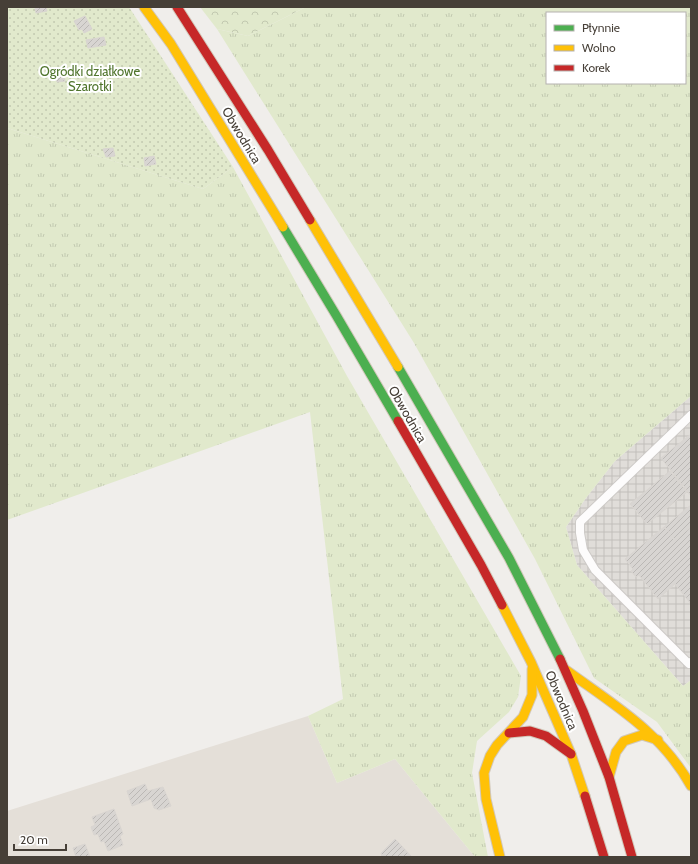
<svg xmlns="http://www.w3.org/2000/svg" width="698" height="864" font-family="Cabin,sans-serif">
<defs>
<pattern id="industrial-grid" width="8" height="8" patternUnits="userSpaceOnUse"><rect width="8" height="8" fill="#e0ddd9"/><path d="M0 4h8M4 0v8" fill="none" stroke="#c2bfbb"/></pattern>
<pattern id="grass-tufts" width="24" height="20" patternUnits="userSpaceOnUse"><rect width="24" height="20" fill="#e1e9cc"/><path d="M3 7l-1-3M5 7V3M7 7l1-3M15 17l-1-3M17 17v-4M19 17l1-3" fill="none" stroke="#c2c9b0"/></pattern>
<pattern id="forest-crowns" width="20" height="18" patternUnits="userSpaceOnUse"><rect width="20" height="18" fill="#e1e9cc"/><path d="M2 6a3 3 0 1 1 6 0M12 15a3 3 0 1 1 6 0" fill="none" stroke="#c2c9b0"/></pattern>
<pattern id="park-dots" width="8" height="8" patternUnits="userSpaceOnUse"><rect width="8" height="8" fill="#e1e9cc"/><path d="M2 2h.1M6 6h.1" fill="none" stroke="#c2c9b0" stroke-width="1.8" stroke-linecap="round"/></pattern>
<pattern id="building-hatch" width="6" height="6" patternUnits="userSpaceOnUse"><rect width="6" height="6" fill="#d8d5d2"/><path d="M-1 1l2-2M0 6l6-6M5 7l2-2" fill="none" stroke="#bbb8b5"/></pattern>
</defs>
<rect width="100%" height="100%" fill="#f0eeeb"/>
<polygon fill="#e4dfd8" points="308,716 337,783 395,759 475,857 7,857 7,811"/>
<polygon fill="url(#industrial-grid)" points="691,396 691,680 683,686 577,565 566,527 586,498 615,461"/>
<g fill="url(#grass-tufts)" fill-rule="evenodd">
<path d="M306 7H691V396L615 461 586 498 566 527 577 565 683 686 691 680V768L657 722 594 678 535 559 414 343 217 29 248 36ZM547 13H685V83H547Z"/>
<polygon points="7,128 203,189 233,167 347,376 521,676 518,697 509,712 477,741 472,773 488,857 475,857 395,759 337,783 308,716 343,699 310,412 7,520"/>
</g>
<polygon fill="url(#forest-crowns)" points="200,7 306,7 248,36 217,29"/>
<polygon fill="url(#park-dots)" points="7,7 129,7 233,167 203,189 7,128"/>
<g fill="url(#building-hatch)" stroke="#d9d5d1">
<polygon points="35,7 46,7 47,11 36,13"/>
<polygon points="85,16 92,29 84,33 82,29 79,30 74,21"/>
<polygon points="104,37 106,45 88,48 86,40"/>
<polygon points="62,68 65,81 57,82 54,69"/>
<polygon points="113,148 115,156 106,157 103,149"/>
<polygon points="154,156 156,164 145,166 144,158"/>
<polygon points="691,434 691,496 661,458"/>
<polygon points="670,471 687,492 647,524 630,504"/>
<polygon points="691,505 691,527 675,540 664,527"/>
<polygon points="664,527 675,540 691,527 691,604 675,584 658,599 639,575 636,577 631,571 633,569 625,559"/>
<polygon points="145,784 148,791 163,787 171,806 159,810 154,808 151,799 132,806 127,791"/>
<polygon points="114,809 123,834 120,836 123,845 108,851 104,841 101,842 98,834 94,835 91,827 95,825 92,817"/>
<polygon points="395,839 412,857 382,857 381,853"/>
<polygon points="85,844 90,857 76,857 73,848"/>
</g>
<g fill="none" stroke-linecap="round" stroke-linejoin="round">
<defs>
<polyline id="lane" points="691,415 580,522 580,533 583,550 595,570 689,664 691,662"/>
<g id="fast">
<polyline points="283,227 336,315 398,421"/>
<polyline points="398,367 509,558 560,659"/>
</g>
<g id="slow">
<polyline points="144,7 171,44 283,227"/>
<polyline points="310,220 398,367"/>
<polyline points="502,605 531,662 571,754 585,796"/>
<path d="M566 670C614 705 661 732 691 786"/>
<polyline points="609,777 616,752 624,741 642,735 658,740"/>
<polyline points="500,857 486,799 484,773 490,756 497,745 523,717 532,695 532,669"/>
</g>
<g id="jam">
<polyline points="177,7 268,150 310,220"/>
<polyline points="398,421 481,565 502,605"/>
<polyline points="560,659 583,711 609,777 632,857"/>
<polyline points="509,733 530,731 546,736 571,754"/>
<polyline points="585,796 604,857"/>
</g>
</defs>
<use href="#lane" stroke="#cdcac7" stroke-width="10"/>
<use href="#fast" stroke="#d2c8ba" stroke-width="11"/>
<use href="#slow" stroke="#d2c8ba" stroke-width="11"/>
<use href="#jam" stroke="#d2c8ba" stroke-width="11"/>
<use href="#lane" stroke="#fdfcfc" stroke-width="8"/>
<use href="#fast" stroke="#4caf50" stroke-width="9"/>
<use href="#slow" stroke="#ffc107" stroke-width="9"/>
<use href="#jam" stroke="#c62828" stroke-width="9"/>
</g>
<g text-anchor="middle" dominant-baseline="central" stroke-width="4" stroke-linejoin="round" paint-order="stroke">
<g font-size="13" fill="#50752d" stroke="#fff">
<text x="90" y="71">Ogródki działkowe<tspan x="90" dy="15">Szarotki</tspan></text>
</g>
<g font-size="13" fill="#463f37" stroke="#fff">
<text transform="translate(242 135) rotate(59)">Obwodnica</text>
<text transform="translate(408 414) rotate(60)">Obwodnica</text>
<text transform="translate(562 700) rotate(67)">Obwodnica</text>
</g>
</g>
<rect width="698" height="864" fill="none" stroke="#463f37" stroke-width="16"/>
<rect x="546" y="12" width="140" height="72" fill="#ffffff" stroke="#b5b2af"/>
<rect x="554" y="25" width="20" height="6" fill="#4caf50" stroke="#b5b2af"/>
<text x="582" y="32" font-size="12" fill="#463f37">Płynnie</text>
<rect x="554" y="45" width="20" height="6" fill="#ffc107" stroke="#b5b2af"/>
<text x="582" y="52" font-size="12" fill="#463f37">Wolno</text>
<rect x="554" y="65" width="20" height="6" fill="#c62828" stroke="#b5b2af"/>
<text x="582" y="72" font-size="12" fill="#463f37">Korek</text>
<path d="M14 844v6h52v-6" fill="none" stroke="#463f37" stroke-width="2"/>
<text x="20" y="844" font-size="12" fill="#463f37" stroke="#ffffff" stroke-width="3" paint-order="stroke">20 m</text>
</svg>
